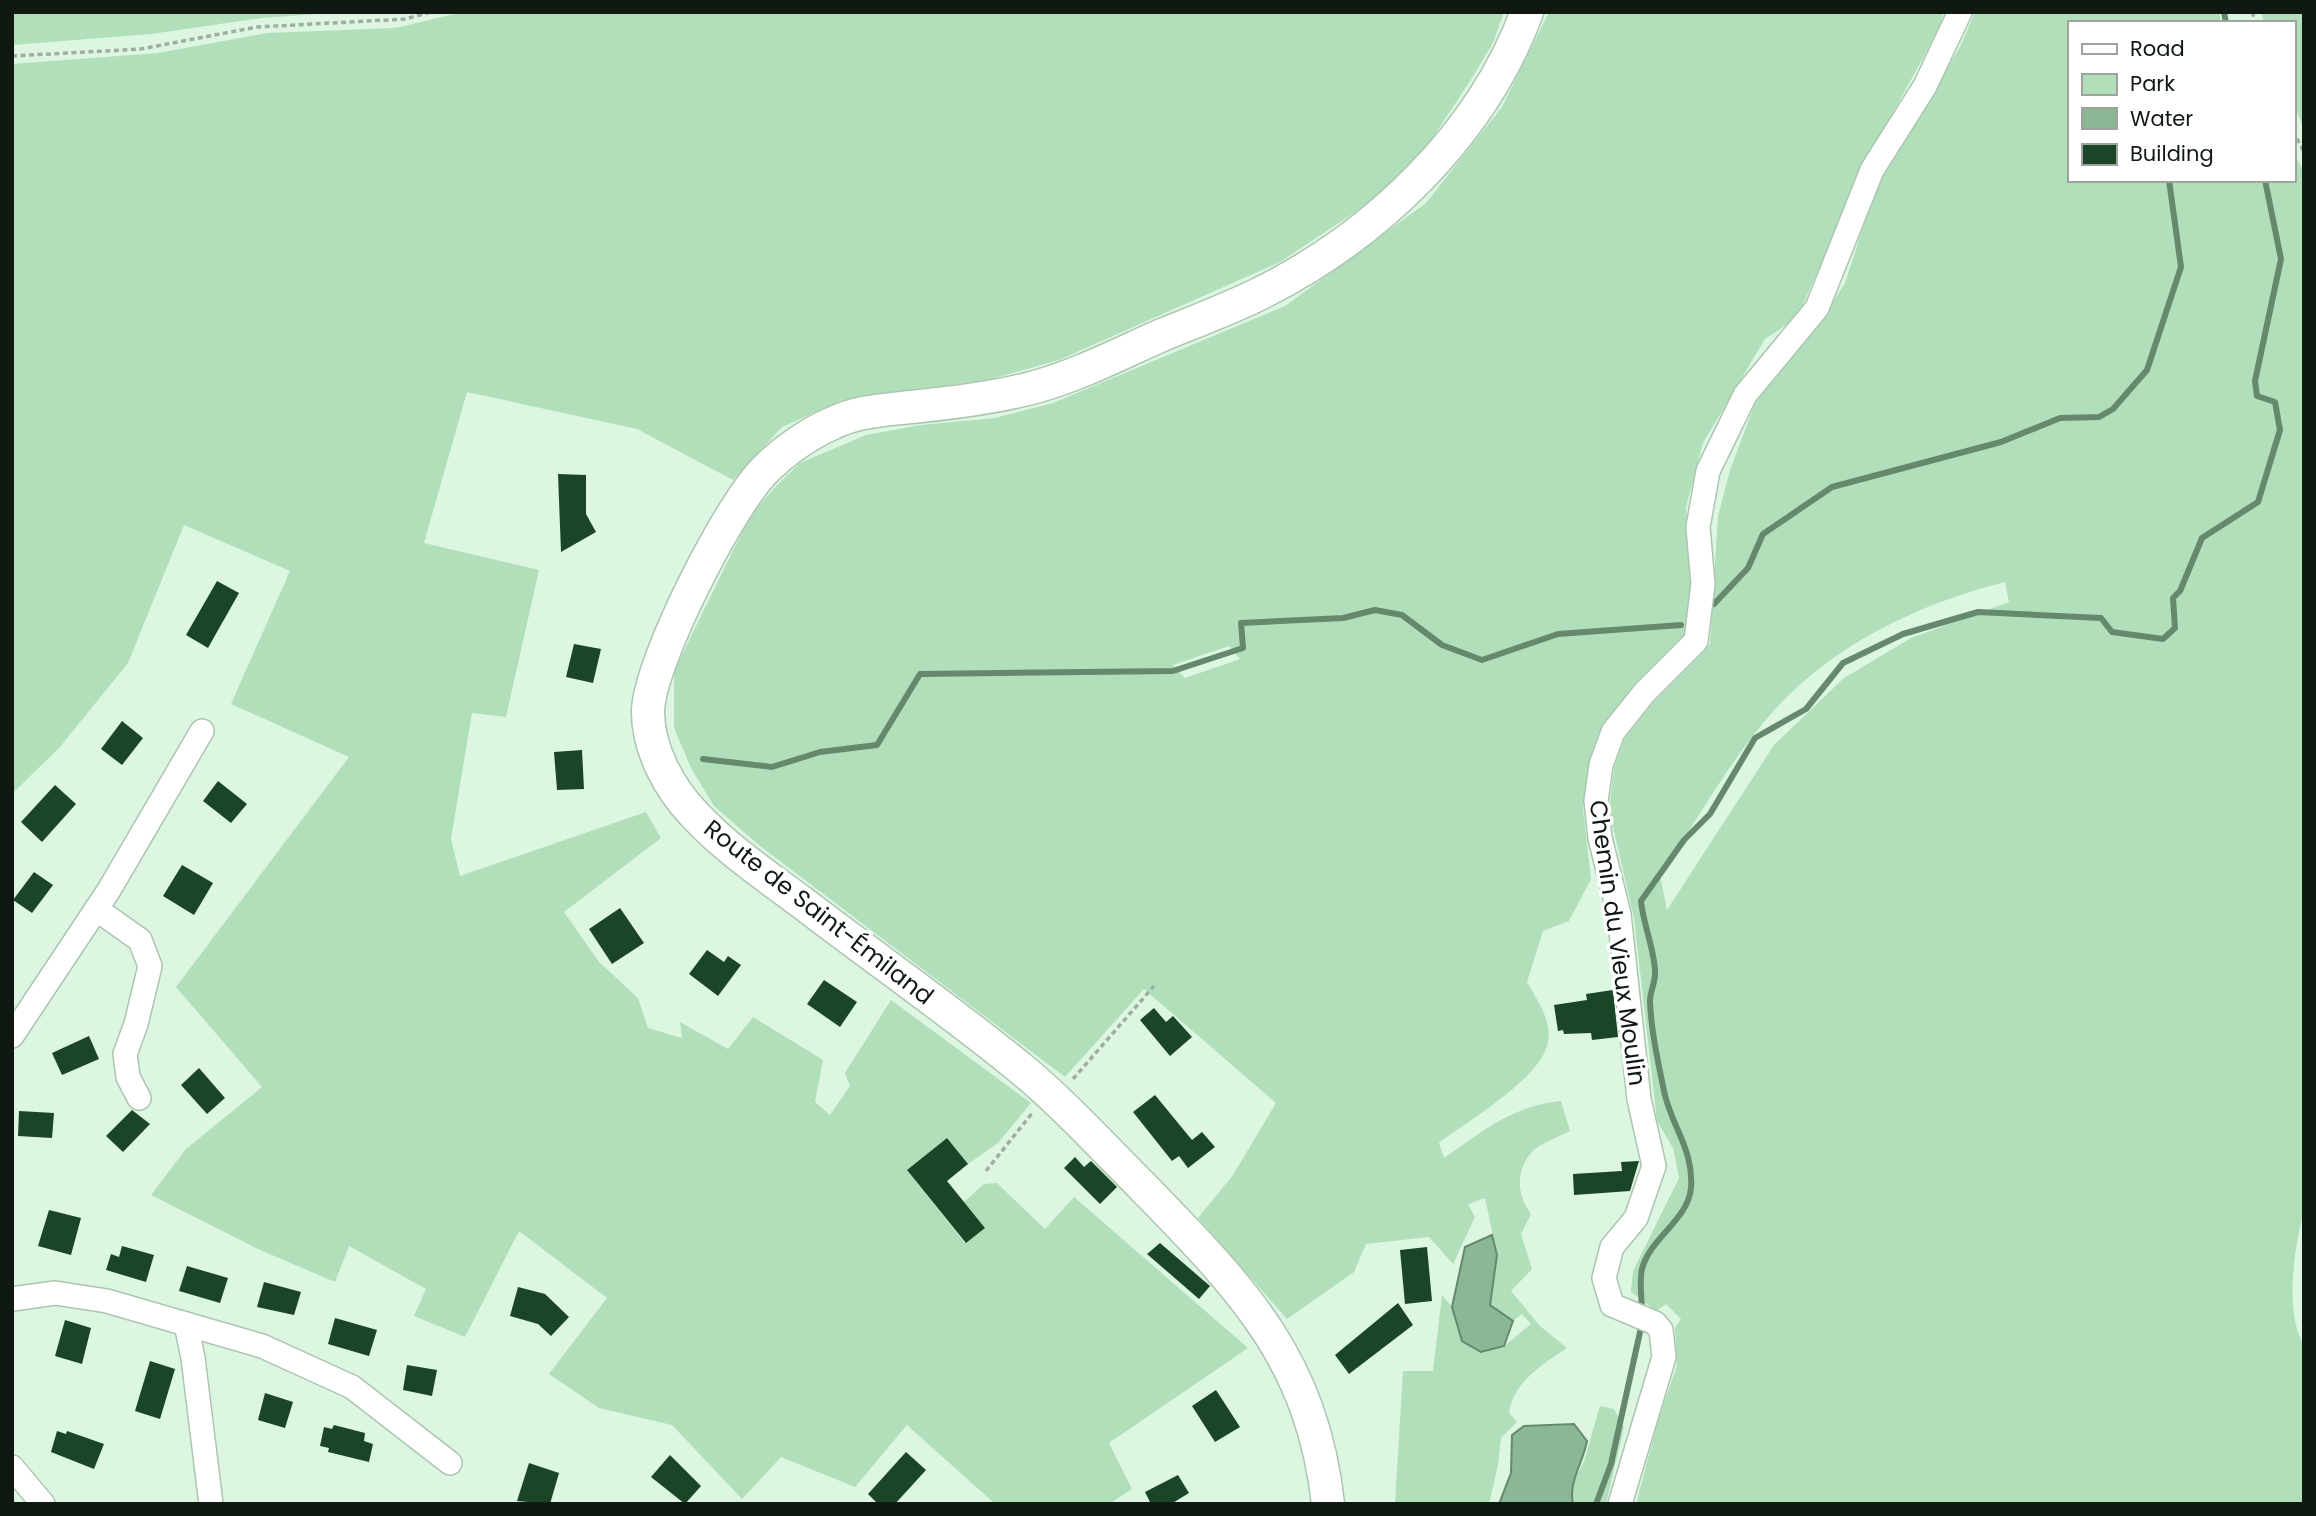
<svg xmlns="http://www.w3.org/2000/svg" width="2316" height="1516" font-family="Poppins,sans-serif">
<rect width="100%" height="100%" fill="#ddf6e1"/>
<g fill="#b1dfba" fill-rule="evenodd">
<polygon points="12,12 345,12 262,18 151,34 12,45"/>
<polygon points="463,12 1504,12 1493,43 1472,78 1424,151 1390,189 1280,262 1059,360 987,380 842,400 782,427 733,480 637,429 467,392 424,543 539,570 506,717 472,713 451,839 460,876 646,812 661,838 564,912 599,962 638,998 648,1028 682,1038 680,1022 728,1049 753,1017 823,1060 815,1102 830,1115 850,1086 845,1073 891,1000 1031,1103 998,1143 968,1164 947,1138 907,1170 965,1243 985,1228 964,1202 984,1184 997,1183 1045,1229 1074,1197 1248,1348 1109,1443 1132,1489 1109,1504 995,1504 907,1425 855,1487 781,1457 742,1499 672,1425 599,1408 549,1374 607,1298 519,1231 465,1337 414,1316 426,1289 349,1246 335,1282 258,1249 151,1195 186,1149 262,1087 176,987 349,757 231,704 290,571 184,525 128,663 59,748 12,794 12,64 158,53 267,33 395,28"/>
<path d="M1549 12H1944L1939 29 1868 158 1797 318 1765 339 1703 443 1686 507 1691 568 1688 633 1628 697 1594 745 1583 808 1591 879 1569 921 1543 931 1527 982C1537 1000 1552 1020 1548 1042 1541 1079 1469 1120 1439 1143L1444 1158C1483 1131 1512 1106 1561 1101L1570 1131C1559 1137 1538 1144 1531 1153 1515 1172 1517 1196 1531 1214L1521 1234 1532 1269 1511 1291 1540 1326 1567 1348C1543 1364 1513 1382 1509 1413L1517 1422 1501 1438 1498 1465 1489 1504H1402L1395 1502 1403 1371H1433L1442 1295 1452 1307 1462 1341 1504 1346 1531 1324 1522 1314 1513 1321 1490 1305 1497 1255 1485 1198 1468 1204 1475 1217 1453 1264 1429 1237 1366 1244 1354 1272 1287 1319 1198 1218 1233 1175 1276 1103 1144 989 1065 1077 760 846 714 806 691 768 674 728V671L750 516 779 483 800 463 866 435 921 425 995 418 1053 403 1285 306 1426 203 1502 107ZM1229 646 1240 659 1185 678 1173 665Z"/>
<path d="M1975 12H2219L2221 23H2069V180H2293V151L2304 172V1211C2294 1248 2284 1312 2304 1345V1504H1636L1659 1417 1677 1366 1675 1328 1681 1319 1666 1304 1656 1311 1631 1292 1633 1271 1679 1178 1673 1148 1657 1121 1634 918 1609 810 1614 768 1625 738 1649 707 1710 644 1718 516 1730 470 1757 398 1819 324 1845 283 1876 187 1960 47ZM2005 582 2009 602 1911 638 1844 678 1774 745 1667 910 1660 876C1698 819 1741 740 1790 694 1849 637 1926 602 2005 582Z"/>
<polygon points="2261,12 2304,12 2304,128 2293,104 2293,23 2264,23"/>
<polygon points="1600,1406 1614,1409 1624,1427 1606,1504 1573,1504 1569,1490 1584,1461"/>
</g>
<g fill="#8bb894" stroke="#66886d" stroke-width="2">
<polygon points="1492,1235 1497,1255 1490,1305 1513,1321 1504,1346 1481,1352 1462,1341 1452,1307 1465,1247"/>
<path d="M1574 1424 1587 1441C1583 1463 1568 1482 1573 1504H1499L1511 1473 1512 1435 1524 1426Z"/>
</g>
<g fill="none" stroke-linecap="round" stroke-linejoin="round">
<g stroke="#66886d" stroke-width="6">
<polyline points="2224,12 2226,23"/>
<polyline points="1714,604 1748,568 1763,534 1832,487 2001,442 2060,418 2099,417 2113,409 2147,370 2181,267 2169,180"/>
<polyline points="703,759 772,767 820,752 877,745 920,674 1173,671 1243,648 1241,623 1343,618 1375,610 1402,615 1442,645 1482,660 1558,634 1681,625"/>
<path d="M1642 1312C1642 1299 1639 1282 1642 1269 1650 1238 1688 1220 1691 1188 1694 1149 1671 1126 1664 1091 1658 1062 1651 1030 1650 1001 1650 992 1655 983 1655 974 1656 954 1643 924 1641 901L1684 840 1710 814 1755 738 1806 709 1843 663 1903 634 1978 612 2101 618 2112 632 2163 639 2175 628 2173 598 2180 591 2202 538 2258 502 2280 430 2275 402 2257 396 2255 381 2281 259 2265 180"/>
<polyline points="1596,1504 1611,1464 1642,1323"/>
</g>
</g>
<g fill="#1b4527">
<polygon points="558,474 586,475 586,514 596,532 561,552"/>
<polygon points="217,581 239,593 208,648 186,635"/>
<polygon points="574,644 601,649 593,683 566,677"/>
<polygon points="122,721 143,738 122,765 101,749"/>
<polygon points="582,750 584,789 557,790 554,752"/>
<polygon points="218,781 247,804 231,823 203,801"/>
<polygon points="55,785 76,804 42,842 21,822"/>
<polygon points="182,865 213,883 194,915 163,896"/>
<polygon points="34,872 53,885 32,913 13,900"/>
<polygon points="620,908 644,943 612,964 589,929"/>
<polygon points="707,950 724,962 728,956 741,965 718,996 689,974"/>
<polygon points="824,980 857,1002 840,1027 807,1004"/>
<polygon points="1613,990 1618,1037 1592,1040 1591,1033 1564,1034 1563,1030 1558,1031 1554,1005 1587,1000 1586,994"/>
<polygon points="1154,1008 1166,1022 1173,1016 1192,1037 1170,1056 1140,1020"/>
<polygon points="89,1036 99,1059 62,1075 52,1053"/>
<polygon points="199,1068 225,1098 207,1114 181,1085"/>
<polygon points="1155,1095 1192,1140 1202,1132 1215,1147 1188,1168 1179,1156 1172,1161 1133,1112"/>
<polygon points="132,1110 150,1124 123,1152 106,1136"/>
<polygon points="19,1111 54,1113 52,1138 18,1136"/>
<polygon points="947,1138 968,1164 947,1181 985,1228 966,1243 907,1170"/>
<polygon points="1075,1157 1084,1167 1091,1161 1117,1187 1100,1204 1064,1168"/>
<polygon points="1639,1161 1630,1191 1574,1195 1573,1174 1622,1171 1621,1162"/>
<polygon points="49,1210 81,1218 71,1255 38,1246"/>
<polygon points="1160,1243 1210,1286 1199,1299 1147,1254"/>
<polygon points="122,1246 154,1255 146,1282 106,1270 111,1254 119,1257"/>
<polygon points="1427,1247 1432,1301 1405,1304 1400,1250"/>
<polygon points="187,1266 228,1278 220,1303 179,1291"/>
<polygon points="264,1282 301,1292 294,1315 257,1307"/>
<polygon points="518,1287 545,1294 569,1317 551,1336 538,1324 510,1316"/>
<polygon points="1398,1303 1413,1325 1349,1374 1335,1355"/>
<polygon points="335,1318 377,1330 369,1356 328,1344"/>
<polygon points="65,1320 91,1328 82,1364 55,1356"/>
<polygon points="150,1361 175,1369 160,1419 135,1411"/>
<polygon points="407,1365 437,1370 432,1396 403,1390"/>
<polygon points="1216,1390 1240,1427 1215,1442 1192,1406"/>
<polygon points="265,1393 293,1402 285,1428 258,1420"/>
<polygon points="334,1425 365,1433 364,1441 373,1444 369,1462 328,1452 329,1448 320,1446 324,1427 332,1429"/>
<polygon points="57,1431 66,1434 67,1431 104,1444 94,1469 51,1452"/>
<polygon points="906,1452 926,1470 895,1504 878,1504 868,1494"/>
<polygon points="670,1455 701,1486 685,1504 651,1477"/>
<polygon points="529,1463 559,1473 550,1504 517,1501"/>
<polygon points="1178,1475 1189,1493 1171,1504 1151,1504 1145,1492"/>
</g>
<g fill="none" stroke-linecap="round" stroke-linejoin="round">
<defs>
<g id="minor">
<polyline points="96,909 140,940 150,966 136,1024 125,1054 128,1077 139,1098"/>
<polyline points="12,1036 109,890 202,731"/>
<polyline points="12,1299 55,1293 107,1301 186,1324 193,1358 211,1504"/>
<polyline points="186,1324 262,1346 352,1387 450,1463"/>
<polyline points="12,1467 43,1504"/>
<polyline points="1620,1504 1664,1357 1661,1330 1655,1323 1612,1305 1604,1278 1612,1247 1636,1218 1654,1166 1639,1099 1619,914 1600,838 1596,801 1601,765 1613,732 1644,693 1696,641 1703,584 1698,527 1708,471 1745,395 1817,308 1872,170 1925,86 1960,12"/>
</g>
<path id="secondary" d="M1328 1504C1312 1357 1239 1286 1142 1186 1102 1146 1063 1103 1019 1067 948 1009 873 957 800 901 765 875 724 847 694 814 669 788 648 749 648 712 648 664 731 501 767 468 785 450 810 433 833 423 857 411 885 410 911 407 952 403 995 398 1035 387 1079 375 1121 353 1162 335 1194 322 1226 310 1257 295 1375 237 1481 136 1527 12"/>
</defs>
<use href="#minor" stroke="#acc5b0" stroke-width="26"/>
<use href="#secondary" stroke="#acc5b0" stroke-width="35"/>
<g stroke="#9db0a0" stroke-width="3.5" stroke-dasharray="5 3.5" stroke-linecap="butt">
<polyline points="2252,12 2256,23"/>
<polyline points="12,56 141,49 257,27 405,19 431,12"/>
<polyline points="2293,131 2304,152"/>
<polyline points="1073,1079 1154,986"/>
<polyline points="986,1171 1033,1112"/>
<polyline points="2304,1255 2304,1273"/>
</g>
<use href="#minor" stroke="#fff" stroke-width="23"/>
<use href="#secondary" stroke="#fff" stroke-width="32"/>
</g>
<g text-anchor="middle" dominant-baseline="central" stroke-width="7" stroke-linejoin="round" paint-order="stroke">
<g font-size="24" fill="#101911" stroke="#fff">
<text transform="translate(819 912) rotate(38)">Route de Saint-Émiland</text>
<text transform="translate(1618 943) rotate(82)">Chemin du Vieux Moulin</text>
</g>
</g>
<rect width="2316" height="1516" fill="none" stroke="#101911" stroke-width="28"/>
<rect x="2068" y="21" width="228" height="161" fill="#ffffff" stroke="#9fa3a0" stroke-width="2"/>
<rect x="2082" y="44" width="35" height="10" fill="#ffffff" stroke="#9fa3a0" stroke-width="2"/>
<text x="2130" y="56" font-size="21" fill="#101911">Road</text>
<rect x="2082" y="74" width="35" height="21" fill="#b1dfba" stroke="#9fa3a0" stroke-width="2"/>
<text x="2130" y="91" font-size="21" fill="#101911">Park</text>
<rect x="2082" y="108" width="35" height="21" fill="#8bb894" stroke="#9fa3a0" stroke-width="2"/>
<text x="2130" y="126" font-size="21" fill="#101911">Water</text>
<rect x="2082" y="144" width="35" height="21" fill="#1b4527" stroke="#9fa3a0" stroke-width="2"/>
<text x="2130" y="161" font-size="21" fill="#101911">Building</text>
</svg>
